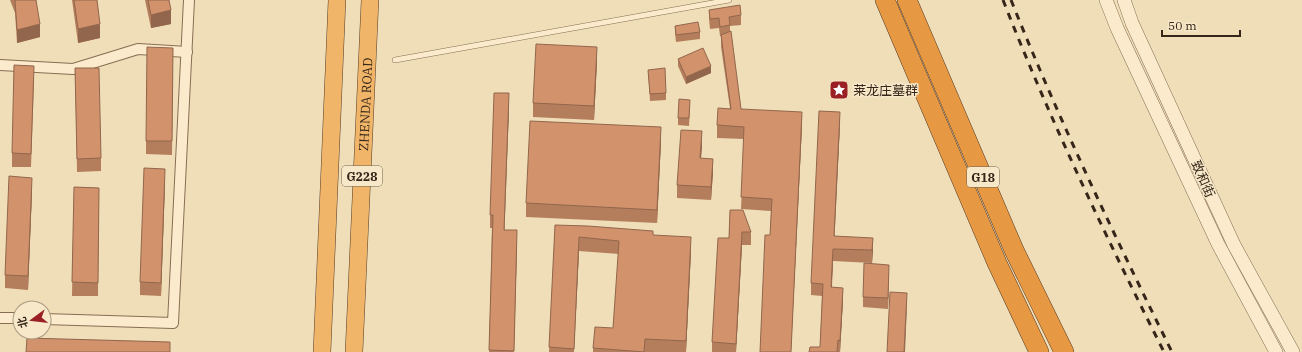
<svg xmlns="http://www.w3.org/2000/svg" width="1302" height="352" font-family="'IBM Plex Serif','Noto Sans SC',serif">
<rect width="100%" height="100%" fill="#f0deb9"/>
<g fill="none" stroke-linecap="round" stroke-linejoin="round">
<defs>
<polyline id="service" points="395,60 729,0"/>
<g id="minor">
<polyline points="0,65 73,69 138,49 187,52"/>
<polyline points="0,318 20,318"/>
<polyline points="44,319 173,323 189,0"/>
</g>
<g id="tertiary">
<polyline points="1106,0 1117,28 1218,244 1276,352"/>
<polyline points="1124,0 1132,23 1234,245 1293,352"/>
</g>
<g id="trunk">
<polyline points="322,352 337,0"/>
<path id="s1" d="M354 352 370 0"/>
</g>
<g id="motorway">
<polyline points="885,0 997,263 1039,352"/>
<polyline points="907,0 1014,250 1064,352"/>
</g>
</defs>
<use href="#service" stroke="#876d53" stroke-width="6"/>
<use href="#minor" stroke="#876d53" stroke-width="12"/>
<use href="#tertiary" stroke="#876d53" stroke-width="14"/>
<use href="#trunk" stroke="#543b28" stroke-width="18"/>
<use href="#motorway" stroke="#543b28" stroke-width="20"/>
<use href="#service" stroke="#fbebcc" stroke-width="5"/>
<use href="#minor" stroke="#fbebcc" stroke-width="10"/>
<use href="#tertiary" stroke="#fbebcc" stroke-width="13"/>
<use href="#trunk" stroke="#f0b568" stroke-width="17"/>
<use href="#motorway" stroke="#e79842" stroke-width="19"/>
<g stroke="#352619" stroke-width="3" stroke-dasharray="7 7" stroke-linecap="butt">
<path d="M1003 0C1050 120 1106 237 1164 352"/>
<path d="M1011 0C1059 120 1115 237 1172 352"/>
</g>
</g>
<g fill="#b47e5d">
<polygon points="10,0 36,0 40,37 17,43 15,13"/>
<polygon points="72,0 97,0 100,38 78,43"/>
<polygon points="145,0 169,0 171,24 151,28"/>
<polygon points="709,10 741,15 741,25 730,26 730,31 741,109 802,125 791,352 760,352 770,235 771,211 741,209 744,139 717,138 717,125 730,108 721,47 721,36 720,36 719,28 710,29 709,19"/>
<polygon points="675,26 700,32 700,39 676,42 675,33"/>
<polygon points="173,48 172,155 146,154 146,141"/>
<polygon points="678,59 711,73 686,84 678,66"/>
<polygon points="597,61 594,120 533,117 533,103"/>
<polygon points="75,68 101,158 101,171 77,172"/>
<polygon points="648,70 666,93 666,100 650,101"/>
<polygon points="34,79 31,167 12,167 12,153"/>
<polygon points="509,107 504,230 517,244 514,352 489,352 492,228 490,228 490,215"/>
<polygon points="690,107 689,126 678,125 678,118"/>
<polygon points="840,124 834,236 873,250 872,263 833,261 832,287 843,300 840,352 809,352 820,347 822,296 811,295 811,283"/>
<polygon points="661,141 657,223 526,217 526,203"/>
<polygon points="702,145 701,158 713,172 711,200 677,198 677,185"/>
<polygon points="165,182 161,296 140,295 140,282"/>
<polygon points="74,187 99,188 98,296 72,296"/>
<polygon points="32,191 28,290 5,288 5,275"/>
<polygon points="730,210 751,232 751,245 742,245 736,352 712,352 712,342 729,238"/>
<polygon points="555,225 653,235 691,251 686,352 593,352 593,348 613,328 619,254 579,251 574,352 549,352"/>
<polygon points="889,275 888,309 863,307 863,297"/>
</g>
<g fill="#92664c">
<polygon points="171,10 171,24 151,28 151,15"/>
<polygon points="40,24 40,37 17,43 17,30"/>
<polygon points="100,24 100,38 78,43 78,29"/>
<polygon points="597,47 597,61 594,120 594,106"/>
<polygon points="711,66 711,73 686,84 686,77"/>
<polygon points="509,93 509,107 504,243 504,230"/>
<polygon points="802,112 802,125 791,352"/>
<polygon points="840,112 840,124 834,248 834,236"/>
<polygon points="661,127 661,141 657,223 657,210"/>
<polygon points="702,131 702,145 700,171 700,158"/>
<polygon points="713,159 713,172 711,200 711,187"/>
<polygon points="165,169 165,182 161,296 161,283"/>
<polygon points="32,178 32,191 28,290 28,276"/>
<polygon points="517,230 517,244 514,352"/>
<polygon points="742,232 742,245 736,352 736,344"/>
<polygon points="579,237 579,251 574,352"/>
<polygon points="691,237 691,251 686,352 686,341"/>
<polygon points="873,238 873,250 872,263 872,250"/>
<polygon points="833,249 833,261 831,299 831,287"/>
<polygon points="889,265 889,275 888,309 888,298"/>
<polygon points="843,288 843,300 840,352 840,341"/>
<polygon points="907,293 907,304 905,352 904,352"/>
</g>
<g fill="#d1926c" stroke="#92664c">
<polygon points="15,0 36,0 40,24 17,30"/>
<polygon points="74,0 97,0 100,24 78,29"/>
<polygon points="148,0 169,0 171,10 151,15"/>
<polygon points="740,5 741,15 729,17 730,25 720,27 719,18 710,19 709,10"/>
<polygon points="698,22 700,32 676,35 675,26"/>
<polygon points="731,31 741,109 802,112 791,352 760,352 765,235 770,235 772,199 741,197 744,127 717,125 718,108 731,109 721,35"/>
<polygon points="536,44 597,47 594,106 533,103"/>
<polygon points="147,47 173,48 172,141 146,141"/>
<polygon points="703,48 711,66 686,77 678,59"/>
<polygon points="14,65 34,66 31,154 12,153"/>
<polygon points="75,68 99,68 101,158 77,159"/>
<polygon points="665,68 666,93 650,94 648,70"/>
<polygon points="494,93 509,93 504,230 517,230 514,351 489,350 493,215 490,215"/>
<polygon points="679,99 690,100 689,118 678,118"/>
<polygon points="819,111 840,112 834,236 873,238 872,250 833,249 831,287 843,288 840,341 838,340 837,352 809,352 810,347 820,347 823,284 811,283"/>
<polygon points="530,121 661,127 657,210 526,203"/>
<polygon points="681,130 702,131 700,158 713,159 711,187 677,185"/>
<polygon points="144,168 165,169 161,283 140,282"/>
<polygon points="9,176 32,178 28,276 5,275"/>
<polygon points="74,187 99,188 98,283 72,282"/>
<polygon points="730,210 743,210 751,232 742,232 736,344 712,342 718,238 729,238"/>
<polygon points="555,225 588,226 653,231 653,235 691,237 686,341 645,339 644,352 593,348 595,327 613,328 619,241 579,237 574,349 549,347"/>
<polygon points="864,263 889,265 888,298 863,297"/>
<polygon points="890,292 907,293 904,352 887,352"/>
<polygon points="27,338 170,342 170,352 26,352"/>
</g>
<defs>
<symbol id="sight-square" viewBox="-11 -11 22 22"><rect x="-9" y="-9" width="18" height="18" rx="4" fill="#9a2025" stroke="#f7e8c9"/><path d="M0-6L1.8-2.2L6-1.7L2.9 1.2L3.7 5.4L0 3.3L-3.7 5.4L-2.9 1.2L-6-1.7L-1.8-2.2Z" fill="#fff"/></symbol>
</defs>
<g fill-rule="evenodd">
<use href="#sight-square" x="828" y="79" width="22" height="22"/>
</g>
<g text-anchor="middle" dominant-baseline="central" stroke-width="3" stroke-linejoin="round" paint-order="stroke">
<g fill="#f7e8c9" stroke="#6f604e" stroke-width="1">
<rect x="342" y="166" width="40" height="20" rx="3"/>
<rect x="967" y="167" width="32" height="20" rx="3"/>
</g>
<g font-size="12" font-weight="bold" fill="#352619">
<text x="362" y="176">G228</text>
<text x="983" y="177">G18</text>
</g>
<g font-size="13" fill="#352619" stroke="#f7e8c9" text-anchor="start">
<text x="853" y="90">莱龙庄墓群</text>
</g>
<g font-size="13" fill="#352619" stroke="#f7e8c9">
<text stroke="none"><textPath href="#s1" startOffset="248">ZHENDA ROAD</textPath></text>
<text transform="translate(1203 179) rotate(66)">致和街</text>
</g>
</g>
<g transform="translate(32 320) rotate(255)"><circle r="19" fill="#f7e8c9" stroke="#a99a83"/>
<path d="M0-3L7 15L0 10L-7 15Z" fill="#9a2025"/>
<text y="-6" font-size="11" font-weight="bold" text-anchor="middle" fill="#352619">北</text>
</g>
<path d="M1162 30v6h78v-6" fill="none" stroke="#352619" stroke-width="2"/>
<text x="1168" y="30" font-size="12" fill="#352619" stroke="#f7e8c9" stroke-width="3" paint-order="stroke">50 m</text>
</svg>
